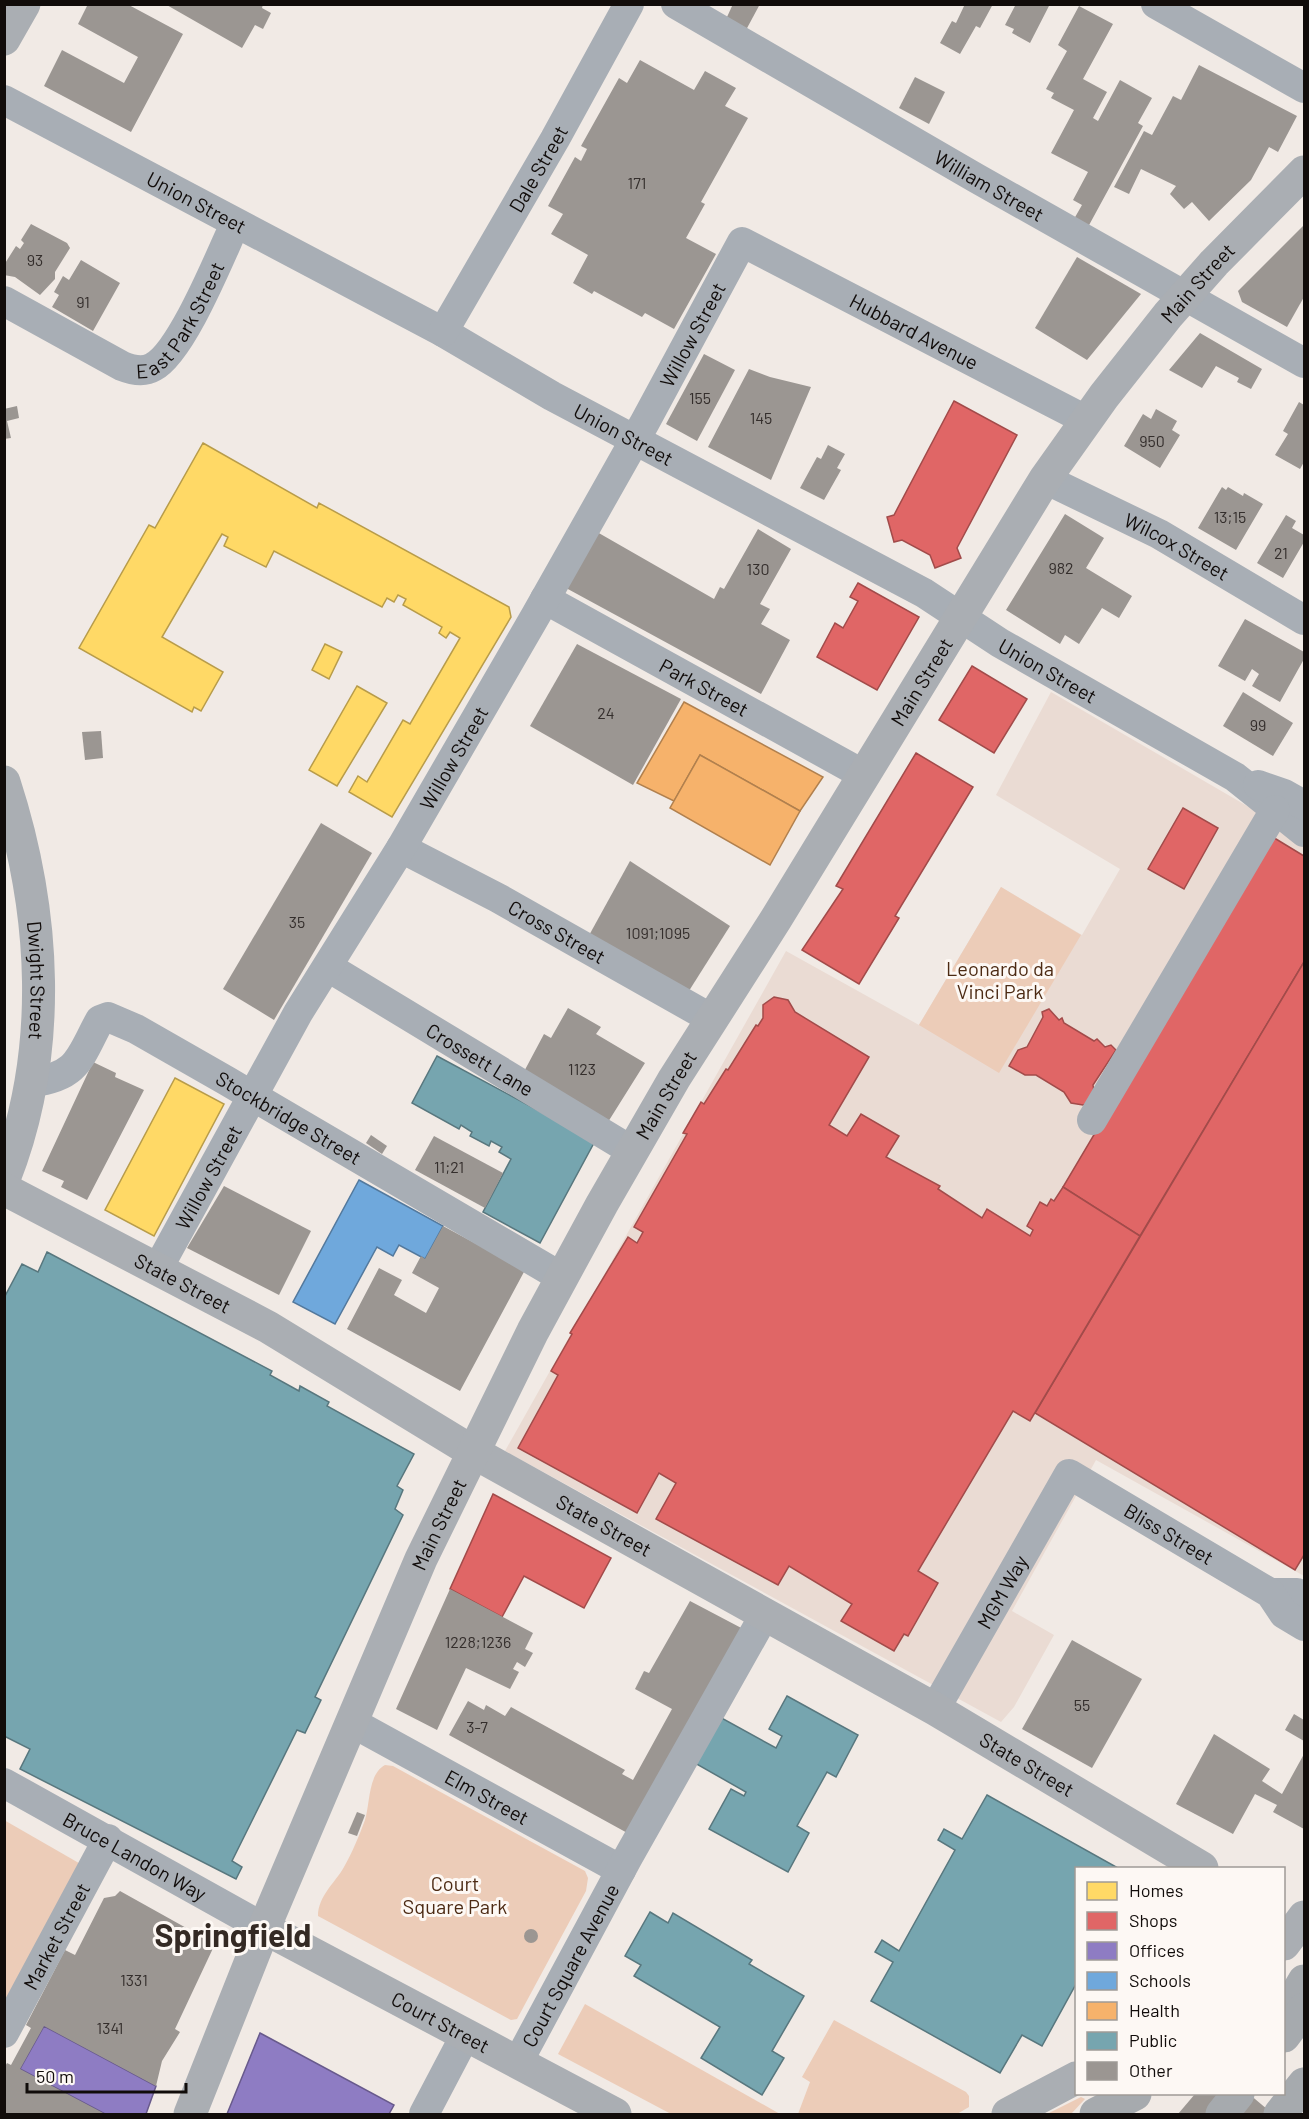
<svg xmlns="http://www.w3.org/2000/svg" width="1309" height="2119" font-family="Barlow,sans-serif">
<rect width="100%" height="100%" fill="#f1eae5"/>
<polygon fill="#eadbd3" points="1051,692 1304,839 1304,1576 1096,1460 1012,1611 1054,1635 1014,1707 1001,1722 505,1451 786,951 919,1025 1001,887 1082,935 1120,869 996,795"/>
<g fill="#ecccb8">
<polygon points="1001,887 1081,935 999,1073 919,1025"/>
<path d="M385 1765 393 1766 585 1871 588 1878 586 1891 517 2019 511 2020 318 1916C318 1896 335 1883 344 1867 352 1853 359 1836 365 1820 370 1804 368 1774 385 1765Z"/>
<polygon points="4,1820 91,1870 5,2005"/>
<polygon points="585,2004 780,2114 671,2114 558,2054"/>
<polygon points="834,2020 966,2092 969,2096 969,2107 957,2114 798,2114 810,2082 802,2077"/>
<polygon points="1081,2097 1085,2099 1071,2114 1047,2114"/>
</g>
<g fill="#ffd966" stroke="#b89c4a" stroke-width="1.5">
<polygon points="203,443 317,508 319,503 509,607 511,617 392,817 349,792 358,776 367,782 403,720 410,724 460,638 450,632 446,638 439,633 442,627 403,605 406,599 398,595 394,602 387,598 382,607 274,551 266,567 224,546 228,537 222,534 162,637 223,672 201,711 194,707 192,712 79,648 149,525 155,528"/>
<polygon points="325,644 342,652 329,679 312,670"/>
<polygon points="357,686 387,703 337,786 309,770"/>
<polygon points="175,1078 224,1104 154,1236 105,1210"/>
</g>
<g fill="#e06666" stroke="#a24b4a" stroke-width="1.5">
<polygon points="954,401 1017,435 957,548 961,558 935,568 930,555 902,540 894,542 887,517 894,515"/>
<polygon points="858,583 919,617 877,690 817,657 835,623 843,628 858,601 850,597"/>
<polygon points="972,666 1027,699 994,753 939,720"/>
<polygon points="916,753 973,787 895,916 899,918 859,984 802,950 843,889 836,886"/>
<polygon points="1183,808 1218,828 1184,889 1148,869"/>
<polygon points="1271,836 1304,856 1304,962 1140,1236 1063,1187"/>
<polygon points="1304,962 1304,1555 1295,1570 1035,1413"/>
<polygon points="774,997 788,1000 795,1012 869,1057 829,1125 847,1136 861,1114 899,1136 886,1157 940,1186 938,1189 982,1218 987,1209 1030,1236 1033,1230 1027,1226 1040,1202 1047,1206 1051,1199 1054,1201 1063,1187 1140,1236 1030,1421 1013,1411 918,1571 938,1583 908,1636 904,1634 894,1651 841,1621 852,1604 789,1566 778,1585 656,1519 676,1483 659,1473 637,1513 518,1448 558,1375 551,1371 572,1334 570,1333 628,1237 637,1243 643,1232 634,1227 687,1134 683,1133 701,1102 704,1104 726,1069 728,1070 756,1025 758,1026 763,1018 763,1005"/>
<polygon points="1049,1009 1059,1020 1062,1018 1064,1023 1094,1041 1097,1039 1105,1047 1111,1045 1116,1050 1093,1085 1094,1092 1089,1103 1083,1105 1071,1103 1064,1092 1036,1075 1025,1075 1009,1066 1018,1050 1027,1047 1043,1017 1042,1012"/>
<polygon points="493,1494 611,1558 584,1608 524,1576 502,1617 450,1589"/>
</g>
<g fill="#8e7cc3" stroke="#685a8c" stroke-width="1.5">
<polygon points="44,2026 156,2086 146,2114 105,2114 20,2069"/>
<polygon points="260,2033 394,2105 389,2114 227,2114"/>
</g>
<polygon fill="#6fa8dc" stroke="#53799d" stroke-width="1.5" points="359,1180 443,1226 425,1259 399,1245 393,1256 377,1247 335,1324 293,1302"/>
<g fill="#f6b26b" stroke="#b1804e" stroke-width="1.5">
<polygon points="684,702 823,777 800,811 700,755 674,801 637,783"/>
<polygon points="700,755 800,811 770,865 670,808"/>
</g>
<g fill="#76a5af" stroke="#58777e" stroke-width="1.5">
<polygon points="437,1056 595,1141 540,1243 483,1212 511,1159 499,1152 502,1147 491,1141 489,1146 470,1136 472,1132 461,1125 459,1129 412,1103"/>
<polygon points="47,1252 272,1371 270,1375 299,1391 300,1386 329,1402 327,1406 414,1454 397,1486 403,1490 395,1509 403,1515 315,1697 321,1700 305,1733 297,1730 232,1861 242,1867 236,1879 20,1769 30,1749 4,1736 4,1298 22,1264 38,1272"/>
<polygon points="787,1696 858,1735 836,1777 827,1772 797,1826 809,1833 788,1872 709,1829 731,1789 744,1796 746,1792 693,1762 718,1716 776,1748 782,1736 769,1729"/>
<polygon points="987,1795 1118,1868 1076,1868 1076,1984 1042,2046 1022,2035 1000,2073 871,2001 893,1962 875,1952 882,1940 899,1951 955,1850 938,1840 944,1829 962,1839"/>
<polygon points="650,1912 668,1923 673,1913 752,1960 749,1964 804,1996 772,2051 784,2058 762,2095 701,2058 720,2027 634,1976 641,1965 625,1956"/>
</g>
<g fill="#9b9692">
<polygon points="88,4 127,4 183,34 131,132 44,86 62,50 124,83 138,57 78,24"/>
<polygon points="165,4 263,4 262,8 271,13 263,29 255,25 242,48"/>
<polygon points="733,4 760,4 746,30 727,17"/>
<polygon points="965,4 993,4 980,28 976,26 960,54 940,43 952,21 956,23"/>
<polygon points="1016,4 1050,4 1030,43 1012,33 1014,29 1005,25"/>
<polygon points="1079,6 1113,24 1083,79 1107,92 1093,118 1098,121 1120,80 1152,98 1138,123 1143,126 1088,227 1074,219 1082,205 1073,200 1088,172 1051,153 1074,110 1051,98 1054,93 1046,89 1067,51 1058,45"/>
<polygon points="640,60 694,90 705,71 736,88 725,106 748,118 701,202 705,204 686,238 716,254 674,329 645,313 642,317 594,291 592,294 573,283 588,255 551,234 563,214 548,206 575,157 581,161 587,149 581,146 619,78 627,83"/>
<polygon points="1199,65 1297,116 1278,152 1269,147 1251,180 1209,221 1192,202 1184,209 1170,194 1176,186 1141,169 1129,194 1114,187 1144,131 1152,135 1173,96 1181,100"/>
<polygon points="915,77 945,92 929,124 899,108"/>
<polygon points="31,224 67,243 70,248 55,272 55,279 40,295 15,277 4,275 4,265 16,246 20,249 24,243 21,240"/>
<polygon points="1304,225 1304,297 1287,327 1242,302 1238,291"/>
<polygon points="1077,257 1141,294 1087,360 1035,328"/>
<polygon points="81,260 120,283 93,331 52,307 59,295 54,292 63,276 69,280"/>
<polygon points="1200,333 1262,369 1251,389 1237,382 1239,378 1216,366 1202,388 1169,370"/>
<polygon points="704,354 735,370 697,441 666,424"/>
<polygon points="749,369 770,377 811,387 771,480 708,447"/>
<polygon points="1299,402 1304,405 1304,462 1300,469 1275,455 1288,434 1283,431"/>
<polygon points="17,406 19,418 7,421 11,438 4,439 4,409"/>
<polygon points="1156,409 1177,421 1172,430 1180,435 1160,468 1124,446 1143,414 1151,419"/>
<polygon points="828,445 845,454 837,468 841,470 824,500 800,488 817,457 821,459"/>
<polygon points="1222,487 1226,490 1228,487 1243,496 1244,493 1263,504 1236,550 1198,528"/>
<polygon points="1065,514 1104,538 1086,568 1132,596 1119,618 1102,608 1079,644 1065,635 1060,644 1006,610"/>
<polygon points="1286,515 1296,521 1292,528 1304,535 1304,542 1283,578 1257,563"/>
<polygon points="758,529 791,549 760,604 770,609 761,624 790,640 761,694 566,588 597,532 714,599 720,587 724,589"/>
<polygon points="1245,619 1304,652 1304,659 1280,702 1252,686 1259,674 1252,669 1245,681 1218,666"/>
<polygon points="577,644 681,699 633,785 530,726"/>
<polygon points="1243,692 1293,723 1273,756 1223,726"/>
<polygon points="101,731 103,758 85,760 82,732"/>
<polygon points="321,823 372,853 274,1020 223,989"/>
<polygon points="630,861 730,926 687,994 587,939"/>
<polygon points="568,1008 601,1027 596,1034 645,1063 603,1130 519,1081 544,1034 551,1038"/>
<polygon points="93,1062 116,1073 115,1077 144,1090 87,1200 61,1187 64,1181 42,1171"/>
<polygon points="371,1135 387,1146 382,1154 366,1143"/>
<polygon points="434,1136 503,1173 485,1208 415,1170"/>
<polygon points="224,1186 311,1231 279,1295 187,1248"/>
<polygon points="443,1226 525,1270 460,1391 347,1329 379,1268 402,1280 394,1295 426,1313 439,1288 412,1273 421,1256 425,1259"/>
<polygon points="450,1589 533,1633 525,1649 533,1653 525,1667 517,1662 513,1669 519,1672 510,1689 466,1668 437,1730 396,1709"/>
<polygon points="690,1601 747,1631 631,1835 449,1735 468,1701 484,1710 486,1705 505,1716 511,1707 625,1770 622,1774 633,1780 672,1709 635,1689 644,1671 649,1673"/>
<polygon points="1072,1640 1142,1679 1092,1768 1022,1729"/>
<polygon points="1294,1714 1304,1720 1304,1741 1285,1730"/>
<polygon points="1214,1734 1270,1769 1262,1781 1282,1794 1304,1754 1304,1829 1273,1812 1277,1805 1255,1794 1233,1834 1176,1804"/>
<polygon points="357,1812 365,1815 357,1836 348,1833"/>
<polygon points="120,1891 215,1944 175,2029 180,2032 162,2061 156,2086 44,2026 20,2069 105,2114 4,2114 4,2068 7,2063 11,2065 31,2028 26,2025 65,1950 75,1955 104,1898 115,1896"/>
<circle cx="531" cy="1936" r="7"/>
<polygon points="1195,2094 1249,2094 1273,2114 1178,2114"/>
</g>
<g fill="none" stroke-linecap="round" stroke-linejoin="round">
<g stroke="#a8aeb5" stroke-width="30">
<path id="s1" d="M676 4 976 178 1304 363"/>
<polyline points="1156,4 1304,88"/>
<path id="s2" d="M4 100 443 332 552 396 924 593 1000 643 1235 777 1304 832"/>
<path id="s3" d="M4 301 122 366C132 370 143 373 153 367 182 352 220 256 235 224"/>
<path id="s4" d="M443 332 555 139 629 4"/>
<path id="s5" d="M1045 479 1159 534 1304 620"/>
<path id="s6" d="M545 599 864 775"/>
<polyline points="1258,785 1284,794 1304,805"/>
<path id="s7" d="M401 848 498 898 712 1019"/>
<path id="s8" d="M328 967 632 1151"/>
<path id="s9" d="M32 1082C79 1077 80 1056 100 1020L108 1017 136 1029 227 1081 561 1277"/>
<polyline points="1092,1120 1275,810"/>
<path id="s10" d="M157 1270 298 1013 401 848 536 615 645 422 742 242 1086 420"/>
<polyline points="1270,1593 1297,1593 1304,1597"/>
<path id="s11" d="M935 1709 1069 1474 1270 1593 1284 1614 1304 1626"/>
<path id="s12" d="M353 1723 621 1870"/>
<path id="s13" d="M4 1783 264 1928"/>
<path id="s14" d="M4 2033 108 1839"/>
<path id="s15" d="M518 2062 627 1859 765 1614"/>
<polyline points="424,2114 466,2034"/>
</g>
<g stroke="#aaaeb3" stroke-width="33">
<polyline points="4,39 24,4"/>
<path id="s16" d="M4 782C46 911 54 1052 4 1179"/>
<path id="s17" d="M4 1189 268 1327 473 1452 935 1709 1202 1868"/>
<path id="s18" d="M264 1928 615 2114"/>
<polyline points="1284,1944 1304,1917"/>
<path id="s19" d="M190 2114 264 1928 421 1559 533 1331 602 1204 674 1079 776 919 1045 479 1104 396 1168 315 1214 263 1304 172"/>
<polyline points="1008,2114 1076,2078"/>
</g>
<g stroke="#a6aaae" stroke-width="33">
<polyline points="1284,2015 1304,1981"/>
<polyline points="1096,2114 1135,2094"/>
<polyline points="1222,2114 1238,2094"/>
<polyline points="1280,2114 1304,2084"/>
</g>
<polyline stroke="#a6aaae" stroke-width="33" points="1284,2036 1304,2009"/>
</g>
<g text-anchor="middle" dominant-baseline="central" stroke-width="6" stroke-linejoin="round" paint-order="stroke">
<g font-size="16" fill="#342e2c">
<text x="637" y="182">171</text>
<text x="35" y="259">93</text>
<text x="83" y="301">91</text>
<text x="700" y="397">155</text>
<text x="761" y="417">145</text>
<text x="1152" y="440">950</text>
<text x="1230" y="516">13;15</text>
<text x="1281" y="552">21</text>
<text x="1061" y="567">982</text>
<text x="758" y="568">130</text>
<text x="606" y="712">24</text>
<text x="1258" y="724">99</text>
<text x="297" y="921">35</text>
<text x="658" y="932">1091;1095</text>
<text x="582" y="1068">1123</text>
<text x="449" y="1166">11;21</text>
<text x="478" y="1641">1228;1236</text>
<text x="1082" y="1704">55</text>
<text x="477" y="1726">3-7</text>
<text x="134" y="1979">1331</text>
<text x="110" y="2027">1341</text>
</g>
<g font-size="20" fill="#110c0a" stroke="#fdf8f4">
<text stroke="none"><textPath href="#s4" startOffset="189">Dale Street</textPath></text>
<text stroke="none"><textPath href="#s1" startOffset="362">William Street</textPath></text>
<text stroke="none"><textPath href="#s2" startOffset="218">Union Street</textPath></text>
<text stroke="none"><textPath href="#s19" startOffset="2098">Main Street</textPath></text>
<text stroke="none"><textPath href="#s3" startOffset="220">East Park Street</textPath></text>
<text stroke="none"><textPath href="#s10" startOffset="1377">Hubbard Avenue</textPath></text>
<text stroke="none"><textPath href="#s10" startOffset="1078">Willow Street</textPath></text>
<text stroke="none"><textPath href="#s2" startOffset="704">Union Street</textPath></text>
<text stroke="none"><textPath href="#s5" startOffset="148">Wilcox Street</textPath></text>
<text stroke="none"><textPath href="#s2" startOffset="1190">Union Street</textPath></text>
<text stroke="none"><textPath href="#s19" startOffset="1612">Main Street</textPath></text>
<text stroke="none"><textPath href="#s6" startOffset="182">Park Street</textPath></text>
<text stroke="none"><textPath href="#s10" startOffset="592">Willow Street</textPath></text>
<text stroke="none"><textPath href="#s7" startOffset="177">Cross Street</textPath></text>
<text stroke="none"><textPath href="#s16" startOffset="202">Dwight Street</textPath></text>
<text stroke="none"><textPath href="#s8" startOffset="178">Crossett Lane</textPath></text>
<text stroke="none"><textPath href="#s19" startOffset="1126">Main Street</textPath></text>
<text stroke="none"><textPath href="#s9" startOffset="314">Stockbridge Street</textPath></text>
<text stroke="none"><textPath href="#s10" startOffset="106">Willow Street</textPath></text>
<text stroke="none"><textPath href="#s17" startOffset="202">State Street</textPath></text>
<text stroke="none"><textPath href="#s19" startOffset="640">Main Street</textPath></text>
<text stroke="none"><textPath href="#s17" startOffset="688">State Street</textPath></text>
<text stroke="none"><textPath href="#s11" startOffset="387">Bliss Street</textPath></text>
<text stroke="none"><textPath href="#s11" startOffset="135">MGM Way</textPath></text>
<text stroke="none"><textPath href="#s17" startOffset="1174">State Street</textPath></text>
<text stroke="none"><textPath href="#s12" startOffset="153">Elm Street</textPath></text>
<text stroke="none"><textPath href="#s13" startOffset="150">Bruce Landon Way</textPath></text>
<text stroke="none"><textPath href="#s14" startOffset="110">Market Street</textPath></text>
<text stroke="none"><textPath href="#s15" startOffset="110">Court Square Avenue</textPath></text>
<text stroke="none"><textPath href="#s18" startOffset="200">Court Street</textPath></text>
</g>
<g font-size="20" fill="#4c2a13" stroke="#fdf8f4">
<text x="1000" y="968">Leonardo da<tspan x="1000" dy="23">Vinci Park</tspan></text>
<text x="455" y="1883">Court<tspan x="455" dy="23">Square Park</tspan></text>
</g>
<g font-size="32" font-weight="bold" fill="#342a24" stroke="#fdf8f4">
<text x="233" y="1934">Springfield</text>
</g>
</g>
<rect width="1309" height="2119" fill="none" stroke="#110c0a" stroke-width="12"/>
<rect x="1075" y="1867" width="210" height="228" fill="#fdf8f4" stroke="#9f9a96" stroke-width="1.5"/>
<rect x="1087" y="1882" width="30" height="18" fill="#ffd966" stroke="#9f9a96" stroke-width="1.5"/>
<text x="1129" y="1897" font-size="18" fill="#110c0a">Homes</text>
<rect x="1087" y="1912" width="30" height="18" fill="#e06666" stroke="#9f9a96" stroke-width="1.5"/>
<text x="1129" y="1927" font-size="18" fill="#110c0a">Shops</text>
<rect x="1087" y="1942" width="30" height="18" fill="#8e7cc3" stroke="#9f9a96" stroke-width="1.5"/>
<text x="1129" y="1957" font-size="18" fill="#110c0a">Offices</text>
<rect x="1087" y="1972" width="30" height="18" fill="#6fa8dc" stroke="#9f9a96" stroke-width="1.5"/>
<text x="1129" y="1987" font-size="18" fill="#110c0a">Schools</text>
<rect x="1087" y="2002" width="30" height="18" fill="#f6b26b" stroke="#9f9a96" stroke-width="1.5"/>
<text x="1129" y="2017" font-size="18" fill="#110c0a">Health</text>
<rect x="1087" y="2032" width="30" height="18" fill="#76a5af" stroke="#9f9a96" stroke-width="1.5"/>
<text x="1129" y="2047" font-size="18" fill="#110c0a">Public</text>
<rect x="1087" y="2062" width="30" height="18" fill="#9b9692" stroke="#9f9a96" stroke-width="1.5"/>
<text x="1129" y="2077" font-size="18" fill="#110c0a">Other</text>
<path d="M27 2083v9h159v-9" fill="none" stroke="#110c0a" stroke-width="3"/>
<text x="36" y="2083" font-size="18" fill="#110c0a" stroke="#fdf8f4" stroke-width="4.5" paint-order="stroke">50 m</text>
</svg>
